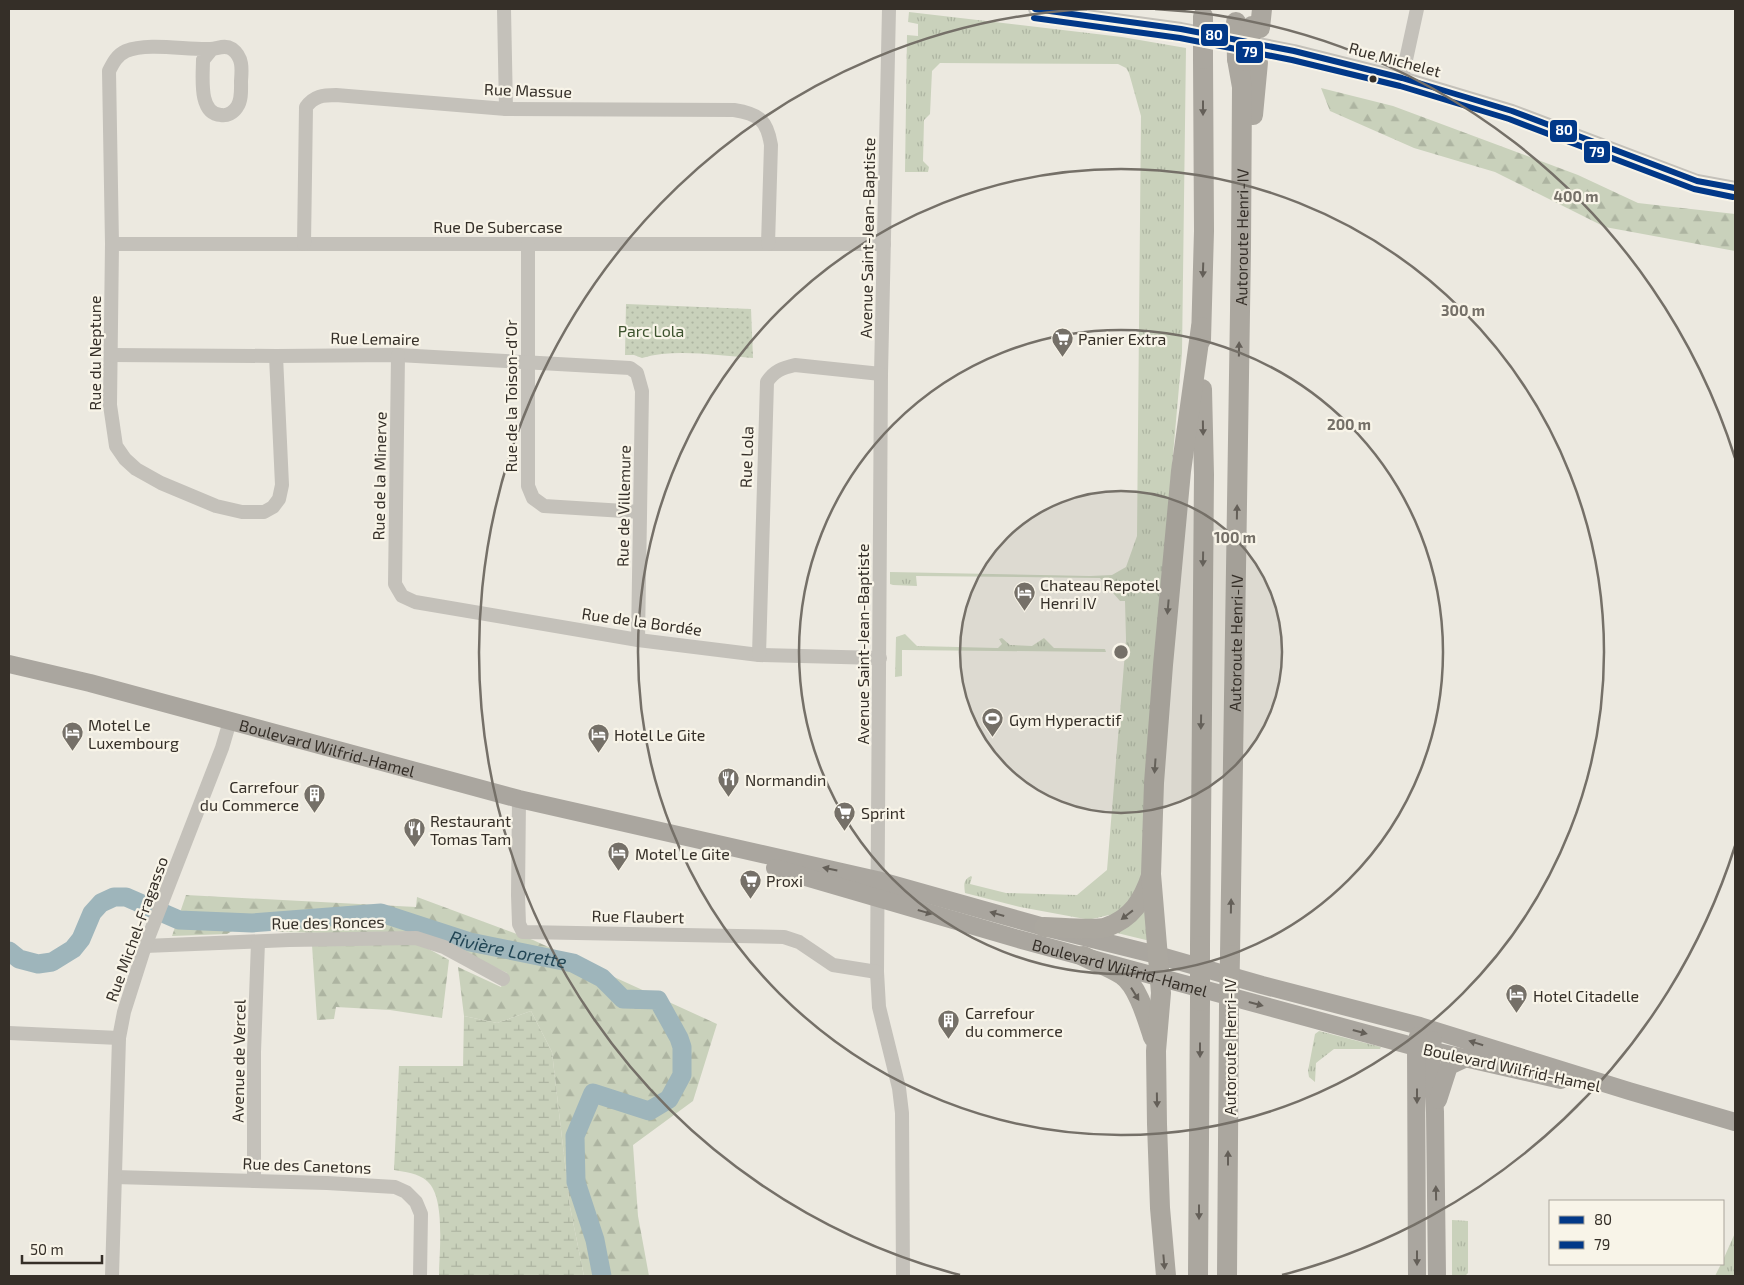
<svg xmlns="http://www.w3.org/2000/svg" width="1744" height="1285" font-family="'Exo 2',sans-serif">
<defs>
<pattern id="grass-tufts" width="24" height="20" patternUnits="userSpaceOnUse" patternTransform="scale(1.25)"><rect width="24" height="20" fill="#c9d1bb"/><path d="M3 7l-1-3M5 7V3M7 7l1-3M15 17l-1-3M17 17v-4M19 17l1-3" fill="none" stroke="#adb4a1"/></pattern>
<pattern id="forest-firs" width="22" height="20" patternUnits="userSpaceOnUse" patternTransform="scale(1.25)"><rect width="22" height="20" fill="#c9d1bb"/><path d="M5 1l3.5 6h-7zM16 11l3.5 6h-7z" fill="#adb4a1"/></pattern>
<pattern id="wetland-marsh" width="20" height="14" patternUnits="userSpaceOnUse" patternTransform="scale(1.25)"><rect width="20" height="14" fill="#c9d1bb"/><path d="M1 5h8M5 5V1M11 12h8M15 12V8" fill="none" stroke="#adb4a1"/></pattern>
<pattern id="park-dots" width="8" height="8" patternUnits="userSpaceOnUse" patternTransform="scale(1.25)"><rect width="8" height="8" fill="#c9d1bb"/><path d="M2 2h.1M6 6h.1" fill="none" stroke="#adb4a1" stroke-width="1.8" stroke-linecap="round"/></pattern>
</defs>
<rect width="100%" height="100%" fill="#ece9e0"/>
<g fill="url(#grass-tufts)">
<path d="M909 12 1122 37 1186 48 1182 353 1149 726 1141 888 1111 920 1109 915 1092 919H1085L1020 907 965 893C964 885 963 880 971 876L972 877 970 884 1006 893 1077 895 1107 870 1126 640 1125 601H1120L1100 578 916 576 917 586 893 585 890 584V572L1090 576 1112 575 1126 567 1137 536 1141 116 1129 73 1126 68 1118 64 940 63 932 71 930 114 924 120 923 161 929 167 928 172H905L907 35 918 36V24L908 22Z"/>
<polygon points="905,634 917,646 998,648 1002,644 999,639 1002,638 1010,645 1032,646 1044,638 1054,648 1105,649 1106,652 902,650 902,676 895,677 896,637"/>
<polygon points="1140,911 1148,913 1150,939 1146,940 1117,933"/>
<polygon points="1319,1031 1381,1047 1380,1049 1334,1049 1316,1063 1315,1082 1309,1077 1308,1071 1315,1034"/>
<polygon points="1452,1220 1468,1221 1468,1273 1466,1275 1452,1275"/>
<polygon points="1735,1233 1735,1276 1715,1276 1721,1264 1723,1264 1723,1260"/>
</g>
<g fill="url(#forest-firs)">
<polygon points="1321,88 1393,106 1578,175 1638,203 1735,214 1735,251 1605,227 1495,172 1414,148 1330,111"/>
<polygon points="186,895 416,907 417,897 533,940 717,1024 693,1101 633,1145 638,1216 649,1276 584,1276 570,1207 552,1052 531,1011 497,1023 464,1016 458,967 501,987 507,973 446,944 412,935 281,932 246,923 227,934 172,936"/>
<polygon points="414,941 449,960 442,1018 390,1010 336,1007 334,1019 317,1020 312,945"/>
</g>
<path fill="url(#wetland-marsh)" d="M531 1011 552 1052 570 1207 584 1276H439C439 1253 446 1197 427 1181 418 1173 405 1172 394 1170L399 1066H463L464 1016 497 1023Z"/>
<path fill="url(#park-dots)" d="M626 304 751 309 753 358C717 356 677 348 642 358L634 355H625Z"/>
<g fill="none" stroke-linecap="round" stroke-linejoin="round">
<path stroke="#9eb5bb" stroke-width="19" id="s1" d="M9 951 19 959 38 964 52 962 73 949 81 939 92 913 101 903 114 897H126L179 920 252 923 381 913 470 942 573 963 602 978 623 999 658 1000 679 1038 682 1047V1075L669 1099 649 1111 593 1093 575 1136 576 1182 595 1240 602 1276"/>
<g stroke="#c4c1ba" stroke-width="14">
<polyline points="504,9 506,109"/>
<polyline points="889,9 881,374 877,972 879,1007 899,1088 902,1113 903,1276"/>
<polyline points="1035,9 1181,29 1294,51 1402,78 1512,111 1697,181 1735,188"/>
<path d="M212 49 203 60C203 76 198 114 221 115 227 116 233 113 237 107 242 100 241 89 241 81 242 69 243 57 232 49 224 44 218 49 210 49 186 50 148 42 126 51 117 55 113 63 109 71L112 244 110 405 116 446 125 459 136 469 161 483 216 506 242 512H264L273 507 279 499 282 485 276 356"/>
<polyline points="1402,78 1417,9"/>
<polyline points="112,244 884,244"/>
<path d="M304 244 306 107C314 96 323 95 336 95L506 109 734 110C759 114 767 120 771 145L768 244"/>
<polyline points="528,244 528,486 533,498 544,506 640,512"/>
<polyline points="111,355 276,356 398,355 630,368 637,373 642,391 638,640"/>
<polyline points="398,355 395,584 402,596 415,602 638,640 759,655 880,658"/>
<path d="M759 655 767 382C774 371 782 368 795 365L881 374"/>
<polyline points="519,799 518,895 519,924 523,932 784,937 799,942 833,965 877,972"/>
<polyline points="145,946 289,940 416,938 444,947 503,979"/>
<polyline points="9,1033 119,1038"/>
<polyline points="115,1177 327,1183 395,1187 406,1192 416,1202 421,1214 420,1276"/>
<polyline points="254,1181 254,1052 258,942"/>
<polyline points="112,1276 119,1038 124,1012 145,946 222,748 230,721"/>
</g>
<g stroke="#aaa69f" stroke-width="18">
<path id="s2" d="M9 664 90 683 519 799 877 880 1044 927 1157 955 1262 985 1420 1026 1629 1091 1735 1122"/>
<path id="s3" d="M775 868 1022 940 1416 1047 1561 1080"/>
<polyline points="1433,1040 1431,1050 1435,1112 1437,1276"/>
<polyline points="1438,1100 1449,1066 1466,1058"/>
<polyline points="1417,1276 1416,1047 1418,1036"/>
</g>
<g stroke="#aba79f" stroke-width="20">
<polyline points="1260,28 1262,9"/>
<polyline points="1253,115 1258,62"/>
<polyline points="1201,340 1204,231 1203,59"/>
<path d="M1044 927C1057 927 1097 931 1107 927 1132 918 1143 900 1151 876"/>
<polyline points="1200,946 1204,475 1202,389"/>
<path id="s4" d="M1230 955 1241 247 1242 87 1237 59"/>
<path d="M1083 956C1095 962 1110 967 1122 975 1138 986 1147 1019 1153 1037"/>
<polyline points="1166,1276 1160,1208 1157,1124 1156,1051 1161,993 1151,874 1154,783 1163,665 1181,471 1201,327"/>
<polyline points="1198,1276 1200,1001"/>
<polyline points="1227,1276 1229,1007"/>
</g>
<g stroke="#aba79f" stroke-width="20">
<polyline points="1236,22 1237,59"/>
<polyline points="1203,59 1203,16"/>
<polyline points="1247,61 1252,26"/>
<polyline points="1200,946 1200,1001"/>
<polyline points="1229,1007 1230,955"/>
</g>
<defs>
<polyline id="bus-1" points="1035,9 1181,29 1294,51 1402,78 1512,111 1697,181 1735,188"/>
<polyline id="bus-2" points="1034,18 1180,38 1292,60 1400,86 1509,119 1694,189 1733,197"/>
</defs>
<use href="#bus-1" stroke="#f8f4e8" stroke-width="10"/>
<use href="#bus-2" stroke="#f8f4e8" stroke-width="10"/>
<use href="#bus-1" stroke="#013888" stroke-width="6"/>
<use href="#bus-2" stroke="#013888" stroke-width="6"/>
</g>
<defs><path id="oneway-solid" d="M-6-.8H1V-3.2L6.5 0L1 3.2V.8H-6Z" transform="scale(1.25)"/></defs>
<g fill="#645f58">
<use href="#oneway-solid" transform="translate(1203 108) rotate(90)"/>
<use href="#oneway-solid" transform="translate(1203 270) rotate(92)"/>
<use href="#oneway-solid" transform="translate(1239 349) rotate(-89)"/>
<use href="#oneway-solid" transform="translate(1203 428) rotate(89)"/>
<use href="#oneway-solid" transform="translate(1237 512) rotate(-89)"/>
<use href="#oneway-solid" transform="translate(1203 559) rotate(91)"/>
<use href="#oneway-solid" transform="translate(1168 607) rotate(95)"/>
<use href="#oneway-solid" transform="translate(1201 722) rotate(91)"/>
<use href="#oneway-solid" transform="translate(1155 766) rotate(94)"/>
<use href="#oneway-solid" transform="translate(830 869) rotate(-168)"/>
<use href="#oneway-solid" transform="translate(1231 906) rotate(-89)"/>
<use href="#oneway-solid" transform="translate(925 912) rotate(16)"/>
<use href="#oneway-solid" transform="translate(997 914) rotate(-164)"/>
<use href="#oneway-solid" transform="translate(1127 915) rotate(142)"/>
<use href="#oneway-solid" transform="translate(1135 994) rotate(58)"/>
<use href="#oneway-solid" transform="translate(1256 1004) rotate(15)"/>
<use href="#oneway-solid" transform="translate(1360 1032) rotate(15)"/>
<use href="#oneway-solid" transform="translate(1476 1043) rotate(-163)"/>
<use href="#oneway-solid" transform="translate(1200 1050) rotate(90)"/>
<use href="#oneway-solid" transform="translate(1417 1096) rotate(90)"/>
<use href="#oneway-solid" transform="translate(1157 1100) rotate(89)"/>
<use href="#oneway-solid" transform="translate(1228 1158) rotate(-90)"/>
<use href="#oneway-solid" transform="translate(1436 1193) rotate(-91)"/>
<use href="#oneway-solid" transform="translate(1199 1212) rotate(90)"/>
<use href="#oneway-solid" transform="translate(1417 1258) rotate(90)"/>
<use href="#oneway-solid" transform="translate(1164 1262) rotate(85)"/>
</g>
<circle cx="1121" cy="652" r="161" fill="#757068" fill-opacity=".12"/>
<g fill="none" stroke="#757068" stroke-width="2.5">
<circle cx="1121" cy="652" r="161"/>
<circle cx="1121" cy="652" r="322"/>
<circle cx="1121" cy="652" r="483"/>
<path d="M1735 846A644 644 0 0 1 1282 1275M960 1275A644 644 0 0 1 1087 9M1155 9A644 644 0 0 1 1735 458"/>
</g>
<defs>
<symbol id="supermarket-pin" viewBox="-11 -11 22 30"><path d="M0 17L-7.5 6A9.5 9.5 0 1 1 7.5 6Z" fill="#757068" stroke="#f8f4e8"/><path d="M-6-5.5h2.5l.6 2H6L4.5 2H-2.5L-4.4-4H-6ZM-1.5 3.2a1.3 1.3 0 1 0 .1 0ZM3 3.2a1.3 1.3 0 1 0 .1 0Z" fill="#fff"/></symbol>
<symbol id="hotel-pin" viewBox="-11 -11 22 30"><path d="M0 17L-7.5 6A9.5 9.5 0 1 1 7.5 6Z" fill="#757068" stroke="#f8f4e8"/><path d="M-6-4.5h1.5V1H6V5H4.5V3h-9V5H-6ZM-4 0a1.8 1.8 0 1 1 3.6 0ZM.5 0V-2.5h3Q6-2.5 6 0Z" fill="#fff"/></symbol>
<symbol id="stadium-pin" viewBox="-11 -11 22 30"><path d="M0 17L-7.5 6A9.5 9.5 0 1 1 7.5 6Z" fill="#757068" stroke="#f8f4e8"/><path d="M0-5a6.5 5 0 1 0 0 10a6.5 5 0 1 0 0-10ZM-3.5-1.8h7v3.6h-7Z" fill="#fff"/></symbol>
<symbol id="restaurant-pin" viewBox="-11 -11 22 30"><path d="M0 17L-7.5 6A9.5 9.5 0 1 1 7.5 6Z" fill="#757068" stroke="#f8f4e8"/><path d="M-5-6h1v4h1v-4h1v4h1v-4h1v5L-1.5 .5V6h-2V.5L-5-1ZM5-6V6H3V1.5H1.5Q1.5-4 5-6Z" fill="#fff"/></symbol>
<symbol id="building-pin" viewBox="-11 -11 22 30"><path d="M0 17L-7.5 6A9.5 9.5 0 1 1 7.5 6Z" fill="#757068" stroke="#f8f4e8"/><path d="M-4-6H4V6H1V3H-1V6H-4ZM-2.5-4.3h1.7v1.8h-1.7ZM.8-4.3h1.7v1.8H.8ZM-2.5-1h1.7V.8h-1.7ZM.8-1h1.7V.8H.8Z" fill="#fff"/></symbol>
</defs>
<g fill-rule="evenodd">
<use href="#supermarket-pin" x="1050" y="326" width="25" height="34"/>
<use href="#hotel-pin" x="1012" y="580" width="25" height="34"/>
<use href="#stadium-pin" x="980" y="706" width="25" height="34"/>
<use href="#hotel-pin" x="60" y="720" width="25" height="34"/>
<use href="#hotel-pin" x="586" y="722" width="25" height="34"/>
<use href="#restaurant-pin" x="716" y="766" width="25" height="34"/>
<use href="#building-pin" x="302" y="782" width="25" height="34"/>
<use href="#supermarket-pin" x="832" y="800" width="25" height="34"/>
<use href="#restaurant-pin" x="402" y="816" width="25" height="34"/>
<use href="#hotel-pin" x="606" y="840" width="25" height="34"/>
<use href="#supermarket-pin" x="738" y="868" width="25" height="34"/>
<use href="#hotel-pin" x="1504" y="982" width="25" height="34"/>
<use href="#building-pin" x="936" y="1008" width="25" height="34"/>
</g>
<circle fill="#352f28" stroke="#f8f4e8" stroke-width="2" cx="1373" cy="79" r="4.5"/>
<g text-anchor="middle" dominant-baseline="central" stroke-width="4.5" stroke-linejoin="round" paint-order="stroke">
<g font-size="16" fill="#352f28" stroke="#f8f4e8">
<text transform="translate(1395 59) rotate(15)">Rue Michelet</text>
<text transform="translate(528 90) rotate(2)">Rue Massue</text>
<text x="498" y="226">Rue De Subercase</text>
<text stroke="none"><textPath href="#s4" startOffset="718">Autoroute Henri-IV</textPath></text>
<text transform="translate(867 238) rotate(-89)">Avenue Saint-Jean-Baptiste</text>
<text transform="translate(375 338) rotate(1)">Rue Lemaire</text>
<text transform="translate(94 353) rotate(-90)">Rue du Neptune</text>
<text transform="translate(510 396) rotate(-90)">Rue de la Toison-d'Or</text>
<text transform="translate(746 457) rotate(-88)">Rue Lola</text>
<text transform="translate(379 476) rotate(-89)">Rue de la Minerve</text>
<text transform="translate(623 506) rotate(-89)">Rue de Villemure</text>
<text transform="translate(642 621) rotate(8)">Rue de la Bordée</text>
<text stroke="none"><textPath href="#s4" startOffset="312">Autoroute Henri-IV</textPath></text>
<text transform="translate(862 644) rotate(-90)">Avenue Saint-Jean-Baptiste</text>
<text stroke="none"><textPath href="#s2" startOffset="329">Boulevard Wilfrid-Hamel</textPath></text>
<text transform="translate(638 916) rotate(1)">Rue Flaubert</text>
<text transform="translate(328 922) rotate(-1)">Rue des Ronces</text>
<text transform="translate(136 929) rotate(-70)">Rue Michel-Fragasso</text>
<text stroke="none"><textPath href="#s3" startOffset="359">Boulevard Wilfrid-Hamel</textPath></text>
<text transform="translate(1229 1047) rotate(-90)">Autoroute Henri-IV</text>
<text transform="translate(238 1061) rotate(-89)">Avenue de Vercel</text>
<text transform="translate(1512 1067) rotate(12)">Boulevard Wilfrid-Hamel</text>
<text transform="translate(307 1165) rotate(2)">Rue des Canetons</text>
</g>
<g font-size="16" fill="#3d522e" stroke="#f8f4e8">
<text x="651" y="330">Parc Lola</text>
</g>
<g font-size="16" fill="#352f28" stroke="#f8f4e8" text-anchor="start">
<text x="1078" y="338">Panier Extra</text>
<text x="1040" y="584">Chateau Repotel<tspan x="1040" dy="18">Henri IV</tspan></text>
<text x="1009" y="719">Gym Hyperactif</text>
<text x="88" y="724">Motel Le<tspan x="88" dy="18">Luxembourg</tspan></text>
<text x="614" y="734">Hotel Le Gite</text>
<text x="745" y="779">Normandin</text>
<text x="299" y="786" text-anchor="end">Carrefour<tspan x="299" dy="18">du Commerce</tspan></text>
<text x="861" y="812">Sprint</text>
<text x="430" y="820">Restaurant<tspan x="430" dy="18">Tomas Tam</tspan></text>
<text x="635" y="853">Motel Le Gite</text>
<text x="766" y="880">Proxi</text>
<text x="1533" y="995">Hotel Citadelle</text>
<text x="965" y="1012">Carrefour<tspan x="965" dy="18">du commerce</tspan></text>
</g>
<g font-size="18" font-style="italic" fill="#214554" stroke="#f8f4e8">
<text stroke="none"><textPath href="#s1" startOffset="545">Rivière Lorette</textPath></text>
</g>
</g>
<circle cx="1121" cy="652" r="8" fill="#757068" stroke="#f8f4e8" stroke-width="2.5"/>
<g font-size="15" text-anchor="middle" font-weight="bold" fill="#757068" stroke="#f8f4e8" stroke-width="4.5" stroke-linejoin="round" paint-order="stroke">
<text x="1576" y="202">400 m</text>
<text x="1463" y="316">300 m</text>
<text x="1349" y="430">200 m</text>
<text x="1235" y="543">100 m</text>
</g>
<g stroke="#f8f4e8" stroke-width="2">
<rect x="1200" y="23" width="29" height="24" rx="5" fill="#013888"/>
<rect x="1235" y="40" width="29" height="24" rx="5" fill="#013888"/>
<rect x="1549" y="119" width="29" height="24" rx="5" fill="#013888"/>
<rect x="1583" y="140" width="28" height="24" rx="5" fill="#013888"/>
</g>
<g font-size="14" text-anchor="middle" font-weight="bold" fill="#fff">
<text x="1214" y="40">80</text>
<text x="1250" y="57">79</text>
<text x="1564" y="135">80</text>
<text x="1597" y="157">79</text>
</g>
<rect width="1744" height="1285" fill="none" stroke="#352f28" stroke-width="20"/>
<rect x="1549" y="1200" width="175" height="65" fill="#f8f4e8" stroke="#aaa59b"/>
<rect x="1559" y="1216" width="25" height="8" fill="#013888" stroke="#aaa59b"/>
<text x="1594" y="1225" font-size="15" fill="#352f28">80</text>
<rect x="1559" y="1241" width="25" height="8" fill="#013888" stroke="#aaa59b"/>
<text x="1594" y="1250" font-size="15" fill="#352f28">79</text>
<path d="M22 1255v8h80v-8" fill="none" stroke="#352f28" stroke-width="2.5"/>
<text x="30" y="1255" font-size="15" fill="#352f28" stroke="#f8f4e8" stroke-width="4" paint-order="stroke">50 m</text>
</svg>
